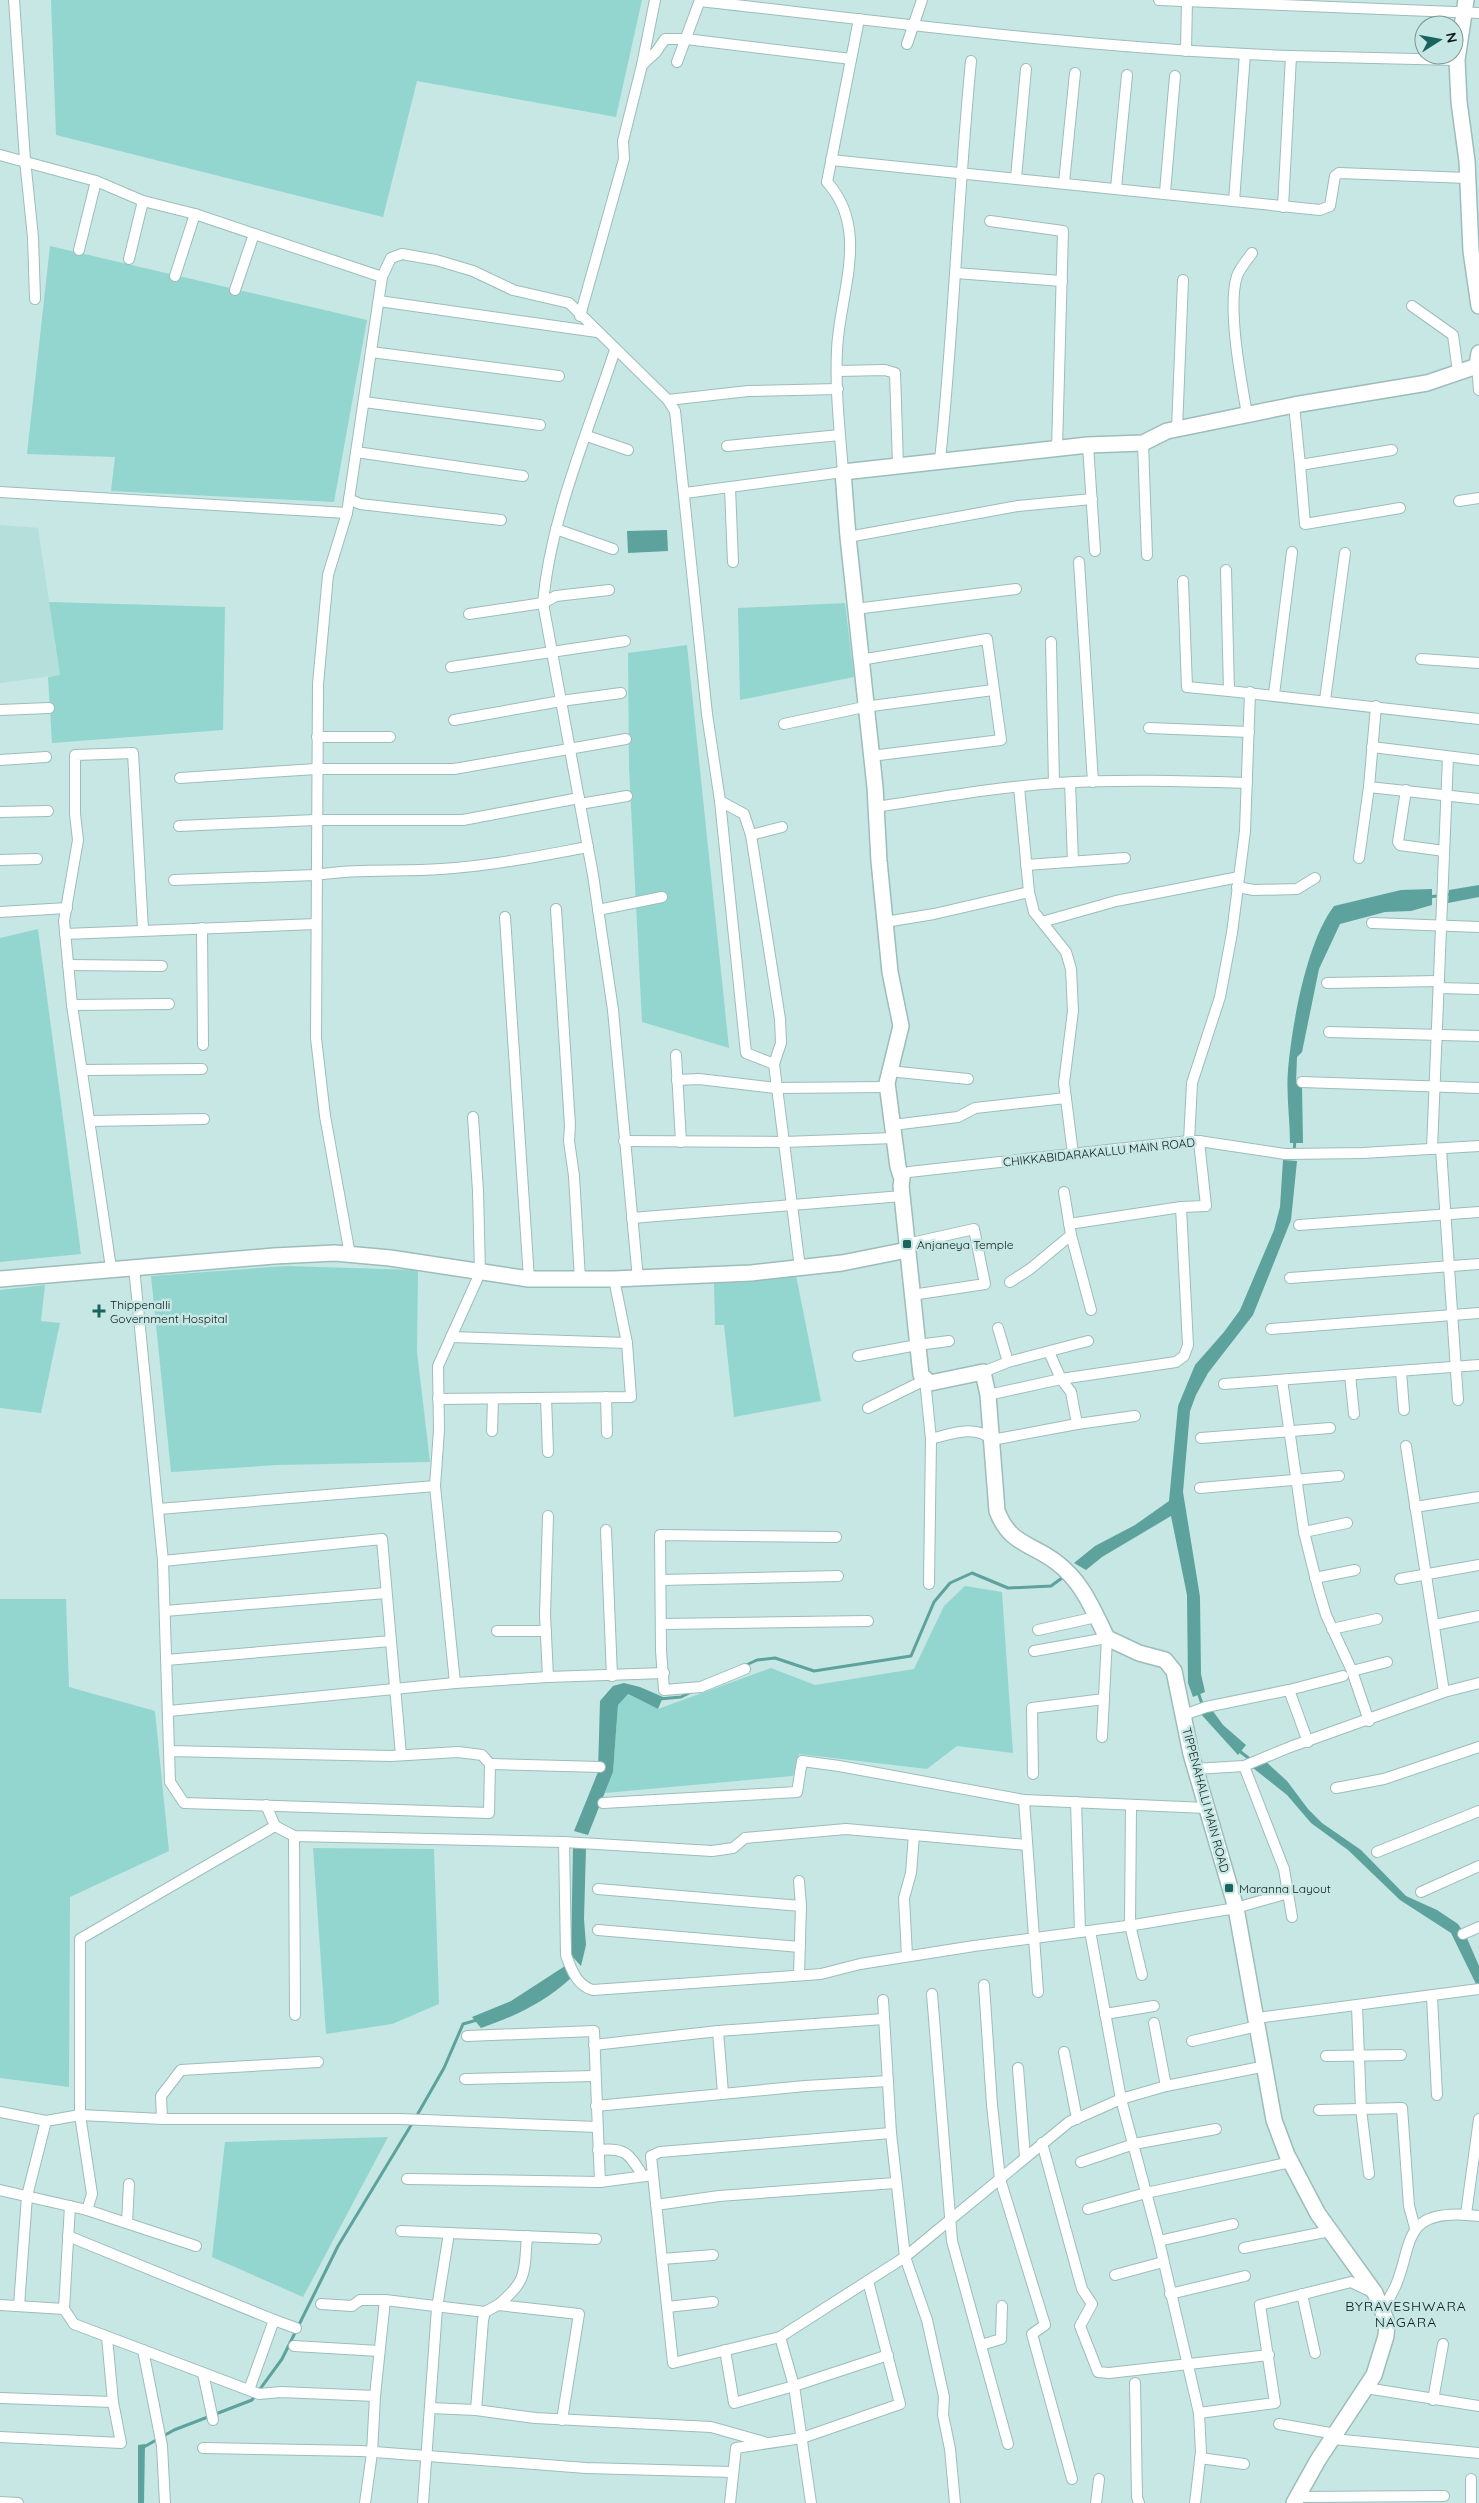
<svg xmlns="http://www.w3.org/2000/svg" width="1479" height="2503" font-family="Quicksand,sans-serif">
<rect width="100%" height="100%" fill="#c6e7e4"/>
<polygon fill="#b4dfda" points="0,525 38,528 60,675 0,683"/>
<g fill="#93d6d0">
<polygon points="51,0 642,0 616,117 417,81 383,217 56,135"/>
<polygon points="50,246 367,320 334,502 111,491 115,457 27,454"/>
<polygon points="49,602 225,607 223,730 52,743 48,677 60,675"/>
<polygon points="845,603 854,677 740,700 738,608"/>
<polygon points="687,645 729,1048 642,1022 629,768 628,653"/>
<polygon points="38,929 81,1254 0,1262 0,938"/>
<polygon points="286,1266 418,1270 417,1352 430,1462 277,1465 171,1472 151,1276"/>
<polygon points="796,1275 821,1401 734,1417 724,1325 715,1325 714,1283"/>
<polygon points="45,1285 41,1321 60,1323 41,1413 0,1408 0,1290"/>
<polygon points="965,1586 1002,1592 1013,1753 957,1746 927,1769 799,1754 793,1776 605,1793 613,1772 618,1705 627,1694 658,1709 771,1668 815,1685 914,1669 944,1606"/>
<polygon points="0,1599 66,1599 69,1687 155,1711 169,1851 70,1897 69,2087 0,2078"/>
<polygon points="313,1848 434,1849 439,2004 392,2024 326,2034"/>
<polygon points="388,2137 303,2297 212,2257 225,2142"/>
</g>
<g fill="#5da29d">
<polygon points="667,530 668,551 628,553 627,531"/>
<polygon points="1479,885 1479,897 1448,903 1449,890"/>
<path d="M1432 889V905L1411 911 1385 912 1340 924 1319 969 1302 1052 1297 1057 1296 1083 1302 1087 1303 1143H1290C1290 1119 1286 1094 1288 1070 1292 1025 1306 943 1334 906L1401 890Z"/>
<polygon points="1283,1160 1297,1161 1291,1220 1253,1315 1208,1373 1196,1395 1190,1411 1183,1492 1200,1597 1201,1674 1205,1692 1193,1697 1188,1683 1187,1595 1171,1516 1102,1557 1086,1570 1074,1563 1095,1546 1135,1525 1169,1501 1178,1406 1195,1365 1224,1332 1240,1310 1274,1230 1280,1207"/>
<polygon points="624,1683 640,1687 663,1697 658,1709 628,1694 618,1705 613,1772 588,1835 574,1831 598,1772 600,1701 613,1686"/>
<polygon points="1210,1707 1223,1725 1246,1745 1238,1755 1199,1712"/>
<polygon points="1264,1760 1287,1781 1308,1809 1322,1823 1361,1850 1406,1896 1437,1910 1458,1924 1466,1936 1479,1966 1479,1983 1476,1984 1451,1933 1400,1900 1348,1850 1311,1823 1287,1795 1253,1768"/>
<polygon points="573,1845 586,1848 584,1919 586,1945 581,1966 571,1955"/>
<path d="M565 1966 571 1978C544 2003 515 2016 481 2028L472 2017 511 2001Z"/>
<polygon points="145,2444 144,2503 138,2503 138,2445"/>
</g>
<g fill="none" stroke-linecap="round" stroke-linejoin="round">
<g stroke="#5da29d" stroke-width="3">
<polyline points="1429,897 1452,894"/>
<polyline points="1294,1153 1295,1139"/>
<polyline points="744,1666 757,1660 775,1658 814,1671 911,1656 934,1602 950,1583 972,1573 1008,1588 1051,1586 1066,1575"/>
<polyline points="1198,1692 1203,1707"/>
<polyline points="659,1699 681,1697 691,1692"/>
<polyline points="1238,1750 1251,1760"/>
<polyline points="416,2117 444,2068 463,2024 477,2020"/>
<polyline points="142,2448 174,2430 252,2400 282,2359 338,2246 413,2122"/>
</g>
<defs>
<g id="street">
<polyline points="14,0 25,160 33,237 35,299"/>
<polyline points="1159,0 1479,13"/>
<path d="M700 1C896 23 1093 49 1291 56L1283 207"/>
<polyline points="907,44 922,0"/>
<polyline points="1186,51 1187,0"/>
<polyline points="1291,56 1457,60"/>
<polyline points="677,62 700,0"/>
<polyline points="642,65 656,52 665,39 686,39 851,59"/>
<polyline points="0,155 96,181 143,201 195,214 382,277"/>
<polyline points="831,160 1320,210 1330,206 1335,176 1339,173 1467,178"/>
<polyline points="1016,178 1026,69"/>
<polyline points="1064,183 1075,73"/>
<polyline points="1116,188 1127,75"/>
<polyline points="1165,192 1175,76"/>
<polyline points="1234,201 1245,54"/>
<polyline points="990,221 1063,231 1057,448"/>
<polyline points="79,250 96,181"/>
<polyline points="129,259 143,201"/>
<polyline points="956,273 1062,281"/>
<polyline points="175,276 195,214"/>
<polyline points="235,290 254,234"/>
<polyline points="379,301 597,332"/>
<polyline points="1412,306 1453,335 1458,372"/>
<polyline points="580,316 624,159 623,141 642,65 655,0"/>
<path d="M615 350C588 432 551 516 543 603L593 875 613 1010 638 1279"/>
<polyline points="371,352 559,376"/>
<polyline points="1477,366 1479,390"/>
<polyline points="837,371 885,370 895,373 898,465"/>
<polyline points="668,400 748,391 838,389"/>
<polyline points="364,402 540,425"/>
<polyline points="1294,405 1300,465 1392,450"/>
<path d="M1247 414C1241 380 1227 307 1237 276 1240 268 1247 260 1252 253"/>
<polyline points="1177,429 1183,280"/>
<polyline points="587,436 628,450"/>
<polyline points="1143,443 1147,555"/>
<polyline points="1088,445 1095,551"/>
<polyline points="727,446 840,435"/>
<polyline points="356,452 523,476"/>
<path d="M940 460C954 327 958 194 971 61"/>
<polyline points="1300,465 1305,524 1400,508"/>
<polyline points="730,488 733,562"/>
<polyline points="0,492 347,513"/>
<path d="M685 493 843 472C840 432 835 391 837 350 839 295 871 230 827 182L859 19"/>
<polyline points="349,499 360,504 501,520"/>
<polyline points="1459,501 1479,498"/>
<polyline points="556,529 613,549"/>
<polyline points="848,537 1018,506 1092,499"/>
<polyline points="1079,562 1093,782"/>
<polyline points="1226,570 1229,691 1479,719"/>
<polyline points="1183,581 1187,687 1229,691"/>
<polyline points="855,609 1016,589"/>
<polyline points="469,614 543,603 556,596 609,590"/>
<polyline points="1051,642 1054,783"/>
<polyline points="1421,659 1479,663"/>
<polyline points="860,660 987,639 1001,740 871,756"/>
<polyline points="451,667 625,641"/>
<polyline points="1274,694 1292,552"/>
<polyline points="1325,700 1345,553"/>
<polyline points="1376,706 1369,787 1479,799"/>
<polyline points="0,710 49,708"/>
<polyline points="454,720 561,701 621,693"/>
<polyline points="784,724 864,707 993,690"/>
<polyline points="1149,728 1249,732"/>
<polyline points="317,737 390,737"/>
<polyline points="1372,747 1479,760"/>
<polyline points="0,760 46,757"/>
<polyline points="180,778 316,769 454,769 626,739"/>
<polyline points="1070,783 1073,861"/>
<polyline points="1019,787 1029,892 1034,912 1066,952 1071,969 1073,1011 1064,1083 1073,1154"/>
<polyline points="1406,790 1398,842 1400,845 1444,851"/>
<polyline points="720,801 746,1053 774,1064"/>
<polyline points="580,804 627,796"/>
<path d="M876 807C936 798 996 787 1057 783 1120 779 1184 781 1247 783"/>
<polyline points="0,812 48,811"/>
<polyline points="179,826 315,820 463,820 579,798"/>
<polyline points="751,835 782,827"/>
<polyline points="1359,858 1369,787"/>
<polyline points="0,860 37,859"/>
<polyline points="1026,865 1125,858"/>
<path d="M174 880 316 875C357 868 399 872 441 869 491 866 539 856 588 847"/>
<polyline points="1237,887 1254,890 1297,889 1315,878"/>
<polyline points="556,909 570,1125 569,1141 574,1176 580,1279"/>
<polyline points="598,910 662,897"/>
<polyline points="0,912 67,908"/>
<polyline points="505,917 529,1279"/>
<polyline points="885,922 934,914 1029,892"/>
<polyline points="1042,922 1116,901 1239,877"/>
<polyline points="1372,923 1479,927"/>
<polyline points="202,928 203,1045"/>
<polyline points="65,934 316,924"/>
<polyline points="68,965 162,966"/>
<polyline points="1327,983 1439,981"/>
<polyline points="1439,988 1479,989"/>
<polyline points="72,1005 169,1004"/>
<polyline points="1329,1032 1479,1036"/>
<polyline points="676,1055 681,1142"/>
<polyline points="83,1070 202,1069"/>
<polyline points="889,1071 968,1079"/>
<polyline points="677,1080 699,1079 776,1088 888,1087"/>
<polyline points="1302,1082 1479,1088"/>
<polyline points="90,1121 204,1119"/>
<polyline points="893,1125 958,1117 975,1108 1066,1098"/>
<polyline points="624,1141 784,1142 894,1138"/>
<polyline points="1189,1141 1192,1083 1220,997 1232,933 1245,831 1250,692"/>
<polyline points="1432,1149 1448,757"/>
<polyline points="1441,1149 1458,1400"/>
<polyline points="902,1179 904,1175 909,1172 1189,1141 1199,1141 1285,1154 1363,1153 1479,1146"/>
<polyline points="1064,1192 1071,1235 1091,1310"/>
<polyline points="632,1218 902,1196"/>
<polyline points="1069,1224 1181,1207 1206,1206 1199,1141"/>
<polyline points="1299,1225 1479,1212"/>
<polyline points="907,1244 974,1229 985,1284 912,1295"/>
<polyline points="350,1255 325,1116 316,1038 318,684 328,575 347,513 382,277 391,258 402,254 436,260 473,271 513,290 569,303 668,400 675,411 707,714 720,801 744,814 751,835 780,1019 781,1043 774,1064 800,1268"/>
<polyline points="134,1267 163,1561 170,1782 184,1803 489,1813 490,1764 482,1755 458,1752 391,1756 170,1751"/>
<polyline points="111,1268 72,1005 64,921 78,840 75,814 75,755 133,753 143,929"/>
<polyline points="1290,1278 1479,1264"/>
<polyline points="1010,1282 1030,1269 1071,1235"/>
<polyline points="998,1328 1008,1362"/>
<polyline points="1271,1329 1479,1313"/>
<polyline points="451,1337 627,1343"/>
<polyline points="1049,1352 1061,1379 1071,1392 1077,1424"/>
<polyline points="858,1356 917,1345 949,1341"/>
<polyline points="1401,1371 1404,1410"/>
<polyline points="983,1372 1008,1362 1088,1341"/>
<polyline points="1350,1375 1354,1414"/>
<polyline points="1282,1380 1304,1532 1318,1588 1326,1615 1352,1671 1369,1721"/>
<polyline points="1224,1384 1479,1365"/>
<polyline points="988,1395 1061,1379 1176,1362 1184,1356 1188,1345 1181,1207"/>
<polyline points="606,1397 607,1433"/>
<polyline points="546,1398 548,1452"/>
<polyline points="438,1399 631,1397 627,1343 614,1279"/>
<polyline points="868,1408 925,1380 931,1439 929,1584"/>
<polyline points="492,1431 493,1399"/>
<polyline points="1201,1438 1330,1428"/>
<path d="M931 1439C951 1434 976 1424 992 1440L1077 1424 1135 1416"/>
<polyline points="1406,1446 1444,1692"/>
<polyline points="1200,1488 1339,1476"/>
<polyline points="1415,1507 1479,1497"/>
<polyline points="159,1509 435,1486"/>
<polyline points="548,1516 545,1615 548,1677"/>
<polyline points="606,1530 612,1676"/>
<polyline points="1304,1532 1347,1523"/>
<polyline points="163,1561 382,1539 401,1755"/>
<polyline points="1315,1578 1355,1570"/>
<polyline points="1400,1579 1479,1565"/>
<polyline points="661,1580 838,1576"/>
<polyline points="165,1611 386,1593"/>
<polyline points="663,1624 868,1621"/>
<polyline points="1435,1625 1479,1616"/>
<polyline points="1332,1629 1377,1619"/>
<polyline points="1038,1630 1096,1617"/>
<polyline points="497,1631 546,1631"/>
<polyline points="1034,1651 1107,1638 1102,1737"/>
<polyline points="166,1660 391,1641"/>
<polyline points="745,1669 701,1687 664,1690 661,1651 660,1535 836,1537"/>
<polyline points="1352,1671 1387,1662"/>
<polyline points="455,1683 435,1486 439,1430 438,1366 480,1273 478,1191 473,1117"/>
<polyline points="1289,1690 1343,1676"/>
<polyline points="169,1711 455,1683 548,1677 664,1673"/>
<polyline points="1184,1715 1206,1707 1289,1690 1308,1742"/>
<polyline points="490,1764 600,1767"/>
<polyline points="1244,1766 1290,1747 1444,1692 1479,1683"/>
<polyline points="1195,1769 1244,1766 1284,1869 1292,1917"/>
<polyline points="1033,1774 1032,1708 1104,1699"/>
<polyline points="1336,1788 1384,1779 1479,1747"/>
<polyline points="1024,1800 1038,1992"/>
<polyline points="1076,1802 1080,1932"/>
<polyline points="603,1803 797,1792 802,1761 839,1766 1024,1800 1206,1808"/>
<polyline points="1131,1805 1130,1925 1142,1975"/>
<polyline points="275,1826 294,1836 564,1842 712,1851 733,1848 745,1838 846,1829 1027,1845"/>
<polyline points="294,1836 295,2015"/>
<path d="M564 1842 566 1955C571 1969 577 1986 593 1990L821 1974 860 1964 974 1946 1134 1925 1236 1908 1288 1893"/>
<polyline points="1377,1852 1479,1811"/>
<polyline points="598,1889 801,1906"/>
<polyline points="1421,1892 1479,1866"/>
<polyline points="598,1930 800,1947"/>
<polyline points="1090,1931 1121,2099 1159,2241 1199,2413 1201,2452 1195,2503"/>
<polyline points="1463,1934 1479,1927"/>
<polyline points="907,1956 904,1898 911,1873 914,1835"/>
<polyline points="799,1975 801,1906 799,1881"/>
<polyline points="984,1985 992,2105 1000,2179 1045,2325 1032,2334 1072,2479"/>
<polyline points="932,1994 952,2241 1008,2444"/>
<polyline points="1432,1997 1437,2095"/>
<polyline points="883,2000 891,2133 905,2257 927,2320 944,2397 943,2415 950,2449 955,2503"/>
<polyline points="1357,2006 1361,2109 1369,2174"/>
<polyline points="1105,2014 1154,2006"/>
<polyline points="1257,2018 1479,1989"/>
<polyline points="1154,2023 1166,2086"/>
<polyline points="718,2031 723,2093"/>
<polyline points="467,2036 594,2031 600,2182"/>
<polyline points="1192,2041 1258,2026"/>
<polyline points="594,2045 718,2031 884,2019"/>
<polyline points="1064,2052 1077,2119"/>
<polyline points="1326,2056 1401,2055"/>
<polyline points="1018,2068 1025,2157"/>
<polyline points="465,2079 595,2076"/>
<polyline points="596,2106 805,2086 888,2081"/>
<polyline points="1319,2110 1402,2108 1409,2206 1415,2228"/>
<polyline points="0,2112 46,2121 80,2115 162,2119 400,2119 597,2127"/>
<polyline points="162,2119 161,2096 181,2070 318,2062"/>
<polyline points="891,2133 660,2152 651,2156 673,2363 780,2337 905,2257 1069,2122 1121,2099 1166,2086 1266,2066"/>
<polyline points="1042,2143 1082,2289 1092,2304 1080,2326 1098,2372 1109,2373 1269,2355"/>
<path d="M598 2150C626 2147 629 2154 643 2176"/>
<polyline points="1081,2162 1134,2144 1216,2129"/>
<polyline points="407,2179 600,2182 653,2175"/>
<polyline points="0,2190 87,2210 196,2246"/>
<polyline points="656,2205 719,2196 895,2183"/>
<polyline points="70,2206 64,2309 74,2324 259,2394 281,2392 375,2396 372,2453 365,2503"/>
<polyline points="1088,2209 1146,2193 1291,2162"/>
<polyline points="87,2210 92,2194 80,2115 80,1939 275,1826 266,1805"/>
<polyline points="1466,2214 1479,2119"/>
<polyline points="127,2223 129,2184"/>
<polyline points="401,2231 596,2239"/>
<polyline points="68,2236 274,2320 249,2390"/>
<polyline points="1159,2241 1233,2224"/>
<polyline points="1244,2248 1330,2231"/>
<polyline points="662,2259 713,2255"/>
<polyline points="1115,2275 1163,2262"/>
<polyline points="1170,2294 1245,2276"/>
<polyline points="1302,2294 1315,2353"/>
<polyline points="321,2304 352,2306 360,2300 385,2300"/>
<polyline points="0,2305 64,2309"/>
<path d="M498 2305C528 2280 524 2273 527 2236"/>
<polyline points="19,2306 27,2196 46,2121"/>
<polyline points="667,2307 713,2302"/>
<path d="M1382 2308C1422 2260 1385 2204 1479 2216"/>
<polyline points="274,2320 296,2328"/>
<polyline points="107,2337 113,2402"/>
<polyline points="780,2337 794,2386 811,2503"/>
<polyline points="981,2345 1001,2339 1002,2306"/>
<polyline points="294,2346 379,2351"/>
<polyline points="143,2350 162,2446 165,2503"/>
<polyline points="725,2350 734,2403 794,2386 888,2355"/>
<polyline points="203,2373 213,2420"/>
<polyline points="1135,2383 1137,2497 1139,2503"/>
<polyline points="1366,2388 1479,2406"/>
<polyline points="375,2396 385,2300 485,2312"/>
<polyline points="0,2398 113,2402 121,2443 0,2437"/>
<polyline points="1433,2400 1443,2344"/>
<polyline points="430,2408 476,2410 535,2418 711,2427 764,2442"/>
<polyline points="476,2410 483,2320 485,2312 498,2305 579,2314 562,2420"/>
<polyline points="1199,2413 1275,2403 1260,2305 1351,2282 1374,2293"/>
<polyline points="1279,2424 1336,2434"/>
<polyline points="1333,2439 1479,2453"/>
<polyline points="203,2448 361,2451 586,2468 732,2472"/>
<polyline points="1200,2458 1244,2464"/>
<polyline points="1298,2497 1444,2496"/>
<polyline points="0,2502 18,2503"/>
<polyline points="423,2503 437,2308 449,2233"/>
<polyline points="730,2503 736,2448 802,2438 900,2404 868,2281"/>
<polyline points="1096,2503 1099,2479"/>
<polyline points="1471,2503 1471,2479"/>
</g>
<g id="secondary">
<polyline points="1466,0 1457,60 1459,102 1467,161 1471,251 1479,306"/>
<polyline points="0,1279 274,1256 335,1253 390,1258 529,1279 614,1279 751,1273 842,1263 907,1250"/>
<path d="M1294 2503 1318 2460 1374 2375 1386 2336 1387 2322 1375 2293 1318 2214 1287 2155 1274 2120 1236 1908 1191 1754 1174 1671 1165 1660 1139 1653 1107 1638C1093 1610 1083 1582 1056 1562 1031 1543 1010 1545 997 1511L988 1395 983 1372 930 1383 921 1375 901 1186 902 1179 898 1167 887 1083 901 1026 890 972 879 861 875 787 848 537 843 472 1088 445 1143 443 1167 431 1177 429 1294 405 1427 383 1477 366 1479 353"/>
</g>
</defs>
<use href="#street" stroke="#9dbdba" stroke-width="12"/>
<use href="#secondary" stroke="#9dbdba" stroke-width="18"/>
<use href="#street" stroke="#fff" stroke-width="10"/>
<use href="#secondary" stroke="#fff" stroke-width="15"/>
</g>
<g fill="#186560" stroke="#c6e7e4" stroke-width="2">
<rect x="902" y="1239" width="10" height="10" rx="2.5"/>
<path d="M96.5 1303.5h5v5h5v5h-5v5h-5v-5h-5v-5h5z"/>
<rect x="1224" y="1883" width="10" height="10" rx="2.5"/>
</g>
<g text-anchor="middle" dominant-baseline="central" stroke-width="5" stroke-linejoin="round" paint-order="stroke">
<g font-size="12" fill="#0e1b1a" stroke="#c6e7e4">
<text transform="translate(1099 1152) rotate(-6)">CHIKKABIDARAKALLU MAIN ROAD</text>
<text transform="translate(1206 1800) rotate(75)">TIPPENAHALLI MAIN ROAD</text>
</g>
<g font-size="12" fill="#0e1b1a" stroke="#c6e7e4" text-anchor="start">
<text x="917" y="1244">Anjaneya Temple</text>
<text x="110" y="1304">Thippenalli<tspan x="110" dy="14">Government Hospital</tspan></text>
<text x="1239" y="1888">Maranna Layout</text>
</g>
<g font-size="14" letter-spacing="1" fill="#0e1b1a" stroke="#c6e7e4">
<text x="1406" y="2306">BYRAVESHWARA<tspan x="1406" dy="16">NAGARA</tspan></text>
</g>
</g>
<g transform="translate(1439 40) rotate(79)"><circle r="24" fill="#c6e7e4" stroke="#7c9593"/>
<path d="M0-4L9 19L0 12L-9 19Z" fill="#186560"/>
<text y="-8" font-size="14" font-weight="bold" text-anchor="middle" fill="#0e1b1a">N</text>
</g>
</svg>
